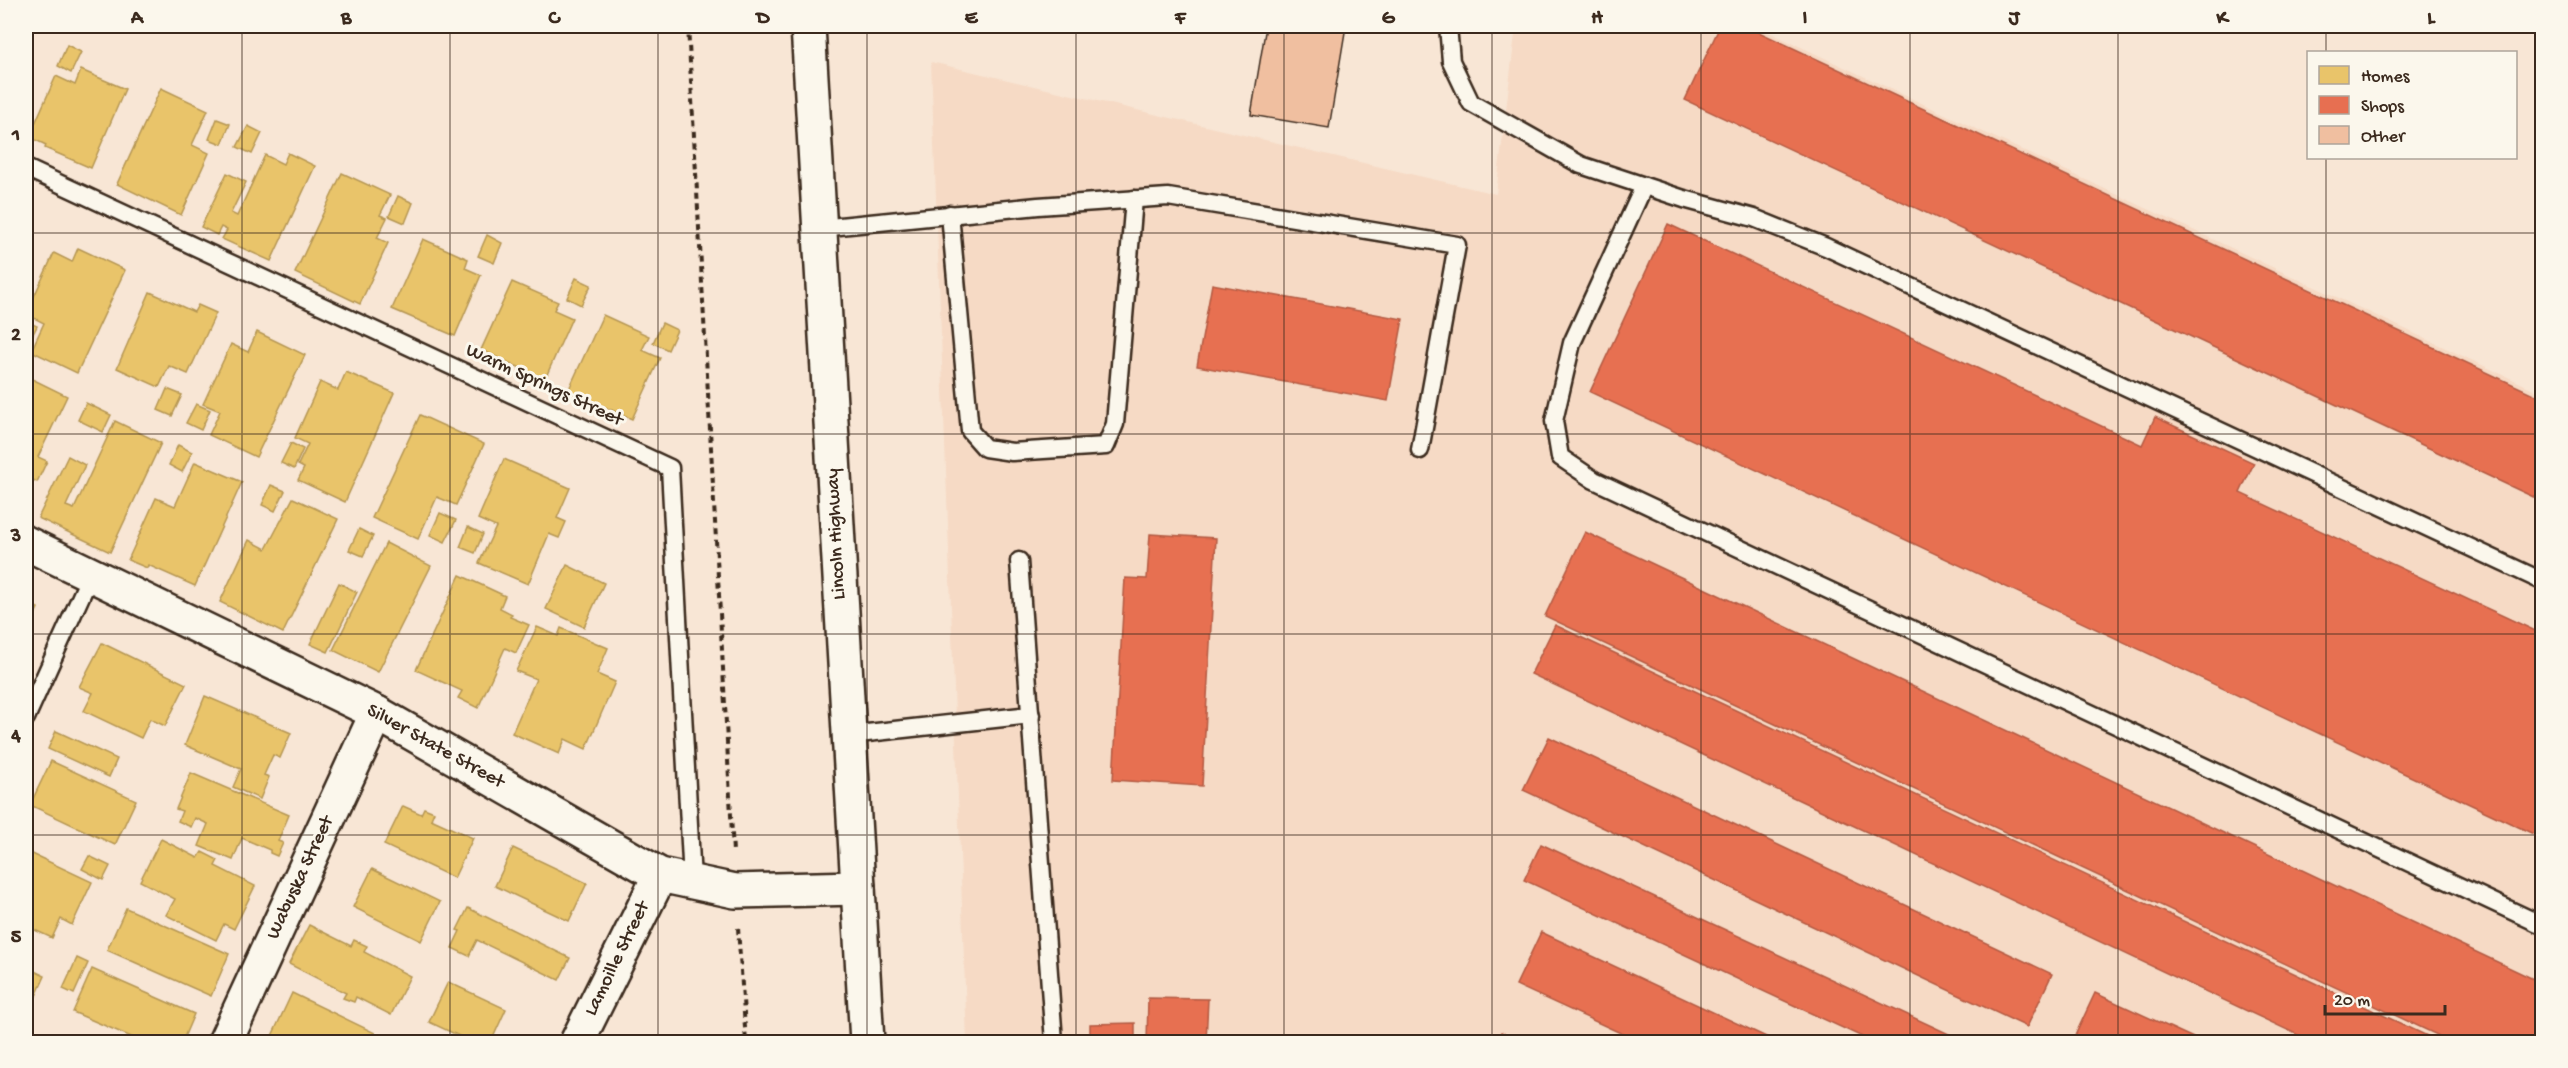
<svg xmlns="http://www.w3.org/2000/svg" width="2568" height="1068" font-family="'Gochi Hand',sans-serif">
<rect width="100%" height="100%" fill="#f8e6d5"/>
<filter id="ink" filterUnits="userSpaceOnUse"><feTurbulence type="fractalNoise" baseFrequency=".0167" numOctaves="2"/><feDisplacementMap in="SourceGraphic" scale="12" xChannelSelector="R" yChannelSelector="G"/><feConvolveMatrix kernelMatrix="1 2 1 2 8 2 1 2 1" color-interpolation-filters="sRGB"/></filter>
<g filter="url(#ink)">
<polygon fill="#f6dac5" points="1516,26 1756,26 2542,393 2542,1042 967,1042 931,62 1496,194"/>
<g fill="#e9c46a" stroke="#b59653" stroke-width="1.5">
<polygon points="67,45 81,52 71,73 58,66"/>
<polygon points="81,70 125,89 91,168 45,148 46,145 29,137 56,76 75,85"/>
<polygon points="161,88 208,110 192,145 209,153 181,215 117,184"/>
<polygon points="217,119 230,124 222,144 209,139"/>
<polygon points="248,126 262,133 252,154 237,147"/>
<polygon points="288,153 315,166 271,261 222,239 227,230 221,227 217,235 201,227 227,173 246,182 231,213 237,216 265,155 283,164"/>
<polygon points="342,173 390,195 380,215 387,218 377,238 388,243 360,304 295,273"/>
<polygon points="398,196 413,203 405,223 389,216"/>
<polygon points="26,230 34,234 26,252"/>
<polygon points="487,235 502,243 494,263 478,256"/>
<polygon points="423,239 468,259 465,268 481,275 455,336 392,309"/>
<polygon points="78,248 125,270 77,373 31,351 44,323 26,314 54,253 72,262"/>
<polygon points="576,278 591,285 581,305 567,298"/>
<polygon points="512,282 558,302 554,310 572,318 545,379 481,350"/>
<polygon points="150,292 194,312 198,305 216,313 188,374 169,366 159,387 117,368"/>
<polygon points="603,315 649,336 642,350 660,358 632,419 568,391"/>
<polygon points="26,321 37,326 27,346 26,345"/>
<polygon points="662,323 677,330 668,350 653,343"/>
<polygon points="257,332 305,355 256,457 209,435 220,411 203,404 231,344 248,352"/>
<polygon points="346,372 394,393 345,502 298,480 304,468 298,465 308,444 295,438 320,382 338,390"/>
<polygon points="26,376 67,396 38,457 47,461 37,482 29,478 26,484"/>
<polygon points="167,389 182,395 172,416 158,410"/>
<polygon points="86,403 111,415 103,432 78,420"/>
<polygon points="196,404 210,410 201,430 186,423"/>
<polygon points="420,415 484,444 456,505 437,497 418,539 372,518"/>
<polygon points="115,421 161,443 110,552 38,518 68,456 85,465 66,506 74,509"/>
<polygon points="291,443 303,449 294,469 281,463"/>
<polygon points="178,445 192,452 182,472 169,465"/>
<polygon points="504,459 570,488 557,518 566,522 559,538 549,534 528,584 479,563 496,527 478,519"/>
<polygon points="195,462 242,482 195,586 148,565 147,568 128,560 156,498 175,506"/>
<polygon points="271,485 285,491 275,511 262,505"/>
<polygon points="293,498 338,519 283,633 220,602 249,540 266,549"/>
<polygon points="440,513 456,520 445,542 430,535"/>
<polygon points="468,527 483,534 475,553 460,547"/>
<polygon points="359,529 373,536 363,556 349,550"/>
<polygon points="386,543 431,566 378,672 333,650"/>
<polygon points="567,565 604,583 584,627 546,609"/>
<polygon points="460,575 505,596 500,608 512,614 510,617 529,625 516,653 505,648 478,708 458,698 462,691 416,670"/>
<polygon points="339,583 357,592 328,652 310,644"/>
<polygon points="26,602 38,608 29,627 26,626"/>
<polygon points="537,627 558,636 561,628 608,648 597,674 615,682 586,749 565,739 559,754 512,733 536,679 516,671"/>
<polygon points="102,643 186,684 165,726 150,719 141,738 84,711 93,693 79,687"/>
<polygon points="205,696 291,733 280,758 273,755 264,775 269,777 260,799 233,787 241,769 185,745"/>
<polygon points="56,731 117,759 109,777 48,749"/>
<polygon points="51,761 136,800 115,845 30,805"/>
<polygon points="191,773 289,815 278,841 283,843 277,856 270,853 270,850 242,838 233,860 199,846 208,824 195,818 191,827 178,821 182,811 176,809"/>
<polygon points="403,806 421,814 424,808 434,812 431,819 473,838 454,878 384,845"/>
<polygon points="161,839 198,858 202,852 218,860 215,866 255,886 234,929 224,924 216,940 166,915 175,899 140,881"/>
<polygon points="513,848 587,883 569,921 495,886"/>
<polygon points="26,851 92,882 72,925 61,919 52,938 26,926"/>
<polygon points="89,856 110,866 103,880 82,869"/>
<polygon points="372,869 440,902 421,941 353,907"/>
<polygon points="126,908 229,954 211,996 107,950"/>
<polygon points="468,908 570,958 559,980 477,940 469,956 452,948 460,931 457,930"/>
<polygon points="309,925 351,946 354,940 367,946 364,952 410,976 391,1015 356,997 354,1002 343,998 346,993 289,964"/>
<polygon points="77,958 88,963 74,994 63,989"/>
<polygon points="26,967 45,976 26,1018"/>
<polygon points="92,969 194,1014 182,1042 143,1042 73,1012"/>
<polygon points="448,982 506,1009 491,1042 472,1042 429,1022"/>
<polygon points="292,993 375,1033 371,1042 281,1042 271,1038"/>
</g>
<g fill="#e76f51" stroke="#b35a42" stroke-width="1.5">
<polygon points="1720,26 1746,26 2542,398 2542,501 1685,100"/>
<polygon points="1668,224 2142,445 2155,417 2254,463 2240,493 2542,634 2542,838 1590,392"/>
<polygon points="1212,284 1403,319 1388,401 1197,366"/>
<polygon points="1585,532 2542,983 2542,1042 2452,1042 1545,616"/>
<polygon points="1150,534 1216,538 1202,786 1113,780 1125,578 1147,579"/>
<polygon points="1555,625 2440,1042 2313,1042 1531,674"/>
<polygon points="1549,737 2052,974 2027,1027 1523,790"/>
<polygon points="1541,844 1966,1042 1873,1042 1524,880"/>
<polygon points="1541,932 1777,1042 1640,1042 1516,985"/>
<polygon points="2095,993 2202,1042 2072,1042"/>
<polygon points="1148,998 1208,999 1206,1042 1147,1042"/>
<polygon points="1135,1023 1135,1042 1090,1042 1090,1024"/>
<polygon points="1501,1032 1523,1042 1496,1042"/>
</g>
<polygon fill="#f0bfa0" stroke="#3b2a1e" stroke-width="1.5" points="1266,26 1346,26 1329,128 1251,115"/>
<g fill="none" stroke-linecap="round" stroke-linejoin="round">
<defs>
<g id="service">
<polyline points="1448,26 1451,61 1471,103 1581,165 1684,199 1754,218 1826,247 2542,581"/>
<polyline points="26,168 670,468 692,881"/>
<polyline points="1644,186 1572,343 1554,421 1560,457 1594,480 2542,925"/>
<polyline points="950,214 970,431 985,448 1012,452 1106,446 1115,424 1134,199"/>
<polyline points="820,228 1038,206 1168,197 1457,245 1420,450"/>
<polyline points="1019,561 1054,1042"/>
<polyline points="26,718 91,574"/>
<polyline points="849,735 1031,715"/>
</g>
<g id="minor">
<polyline points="26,543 377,713 660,875 735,891 858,888"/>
<polyline points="225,1042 377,713"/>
<polyline points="577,1042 660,875"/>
</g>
<polyline id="trunk" points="808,26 867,1042"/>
</defs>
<use href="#service" stroke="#3b2a1e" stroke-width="21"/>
<use href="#minor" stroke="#3b2a1e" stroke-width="38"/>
<use href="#trunk" stroke="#3b2a1e" stroke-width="38"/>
<g stroke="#3b2a1e" stroke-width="4" stroke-dasharray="6 4.5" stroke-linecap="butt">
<polyline points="688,26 733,852"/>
<polyline points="738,928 746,1042"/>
</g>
<use href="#service" stroke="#fbf7ec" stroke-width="16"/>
<use href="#minor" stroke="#fbf7ec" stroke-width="33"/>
<use href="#trunk" stroke="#fbf7ec" stroke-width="33"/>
</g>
</g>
<path fill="none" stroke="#3b2a1e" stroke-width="1.5" stroke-opacity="0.55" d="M242 26V1042M450 26V1042M658 26V1042M867 26V1042M1076 26V1042M1284 26V1042M1492 26V1042M1701 26V1042M1910 26V1042M2118 26V1042M2326 26V52M2326 158V1042M26 233H2542M26 434H2542M26 634H2542M26 835H2542"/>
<g text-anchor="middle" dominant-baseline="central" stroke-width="6" stroke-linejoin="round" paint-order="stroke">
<g font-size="20" fill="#3b2a1e" stroke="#fbf7ec">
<text transform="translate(544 386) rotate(25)">Warm Springs Street</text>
<text transform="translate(837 534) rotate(-93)">Lincoln Highway</text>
<text transform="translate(435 747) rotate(29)">Silver State Street</text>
<text transform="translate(301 878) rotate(-65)">Wabuska Street</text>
<text transform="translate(618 959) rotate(-64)">Lamoille Street</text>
</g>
</g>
<rect width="2568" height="1068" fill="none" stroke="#fbf7ec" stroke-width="66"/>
<rect x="2307" y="51" width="210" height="108" fill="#fbf7ec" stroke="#aea59a" stroke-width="1.5"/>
<rect x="2319" y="66" width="30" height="18" fill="#e9c46a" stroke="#aea59a" stroke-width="1.5"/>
<text x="2361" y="81" font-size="18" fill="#3b2a1e">Homes</text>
<rect x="2319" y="96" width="30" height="18" fill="#e76f51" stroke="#aea59a" stroke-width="1.5"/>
<text x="2361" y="111" font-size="18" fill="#3b2a1e">Shops</text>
<rect x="2319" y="126" width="30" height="18" fill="#f0bfa0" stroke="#aea59a" stroke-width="1.5"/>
<text x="2361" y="141" font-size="18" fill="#3b2a1e">Other</text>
<path d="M2325 1005v9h120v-9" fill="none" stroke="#3b2a1e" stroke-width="3"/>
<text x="2334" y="1005" font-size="18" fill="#3b2a1e" stroke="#fbf7ec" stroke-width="4.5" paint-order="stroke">20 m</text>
<rect x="33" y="33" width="2502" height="1002" fill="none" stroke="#3b2a1e" stroke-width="2"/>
<g font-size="20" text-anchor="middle" font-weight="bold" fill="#3b2a1e">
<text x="137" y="23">A</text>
<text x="346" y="23">B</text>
<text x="554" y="23">C</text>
<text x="763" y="23">D</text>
<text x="971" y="23">E</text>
<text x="1180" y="23">F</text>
<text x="1388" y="23">G</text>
<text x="1597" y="23">H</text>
<text x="1805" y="23">I</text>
<text x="2014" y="23">J</text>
<text x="2222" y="23">K</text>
<text x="2431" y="23">L</text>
<text x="16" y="140">1</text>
<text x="16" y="340">2</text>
<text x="16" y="541">3</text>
<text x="16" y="741">4</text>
<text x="16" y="942">5</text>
</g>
</svg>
